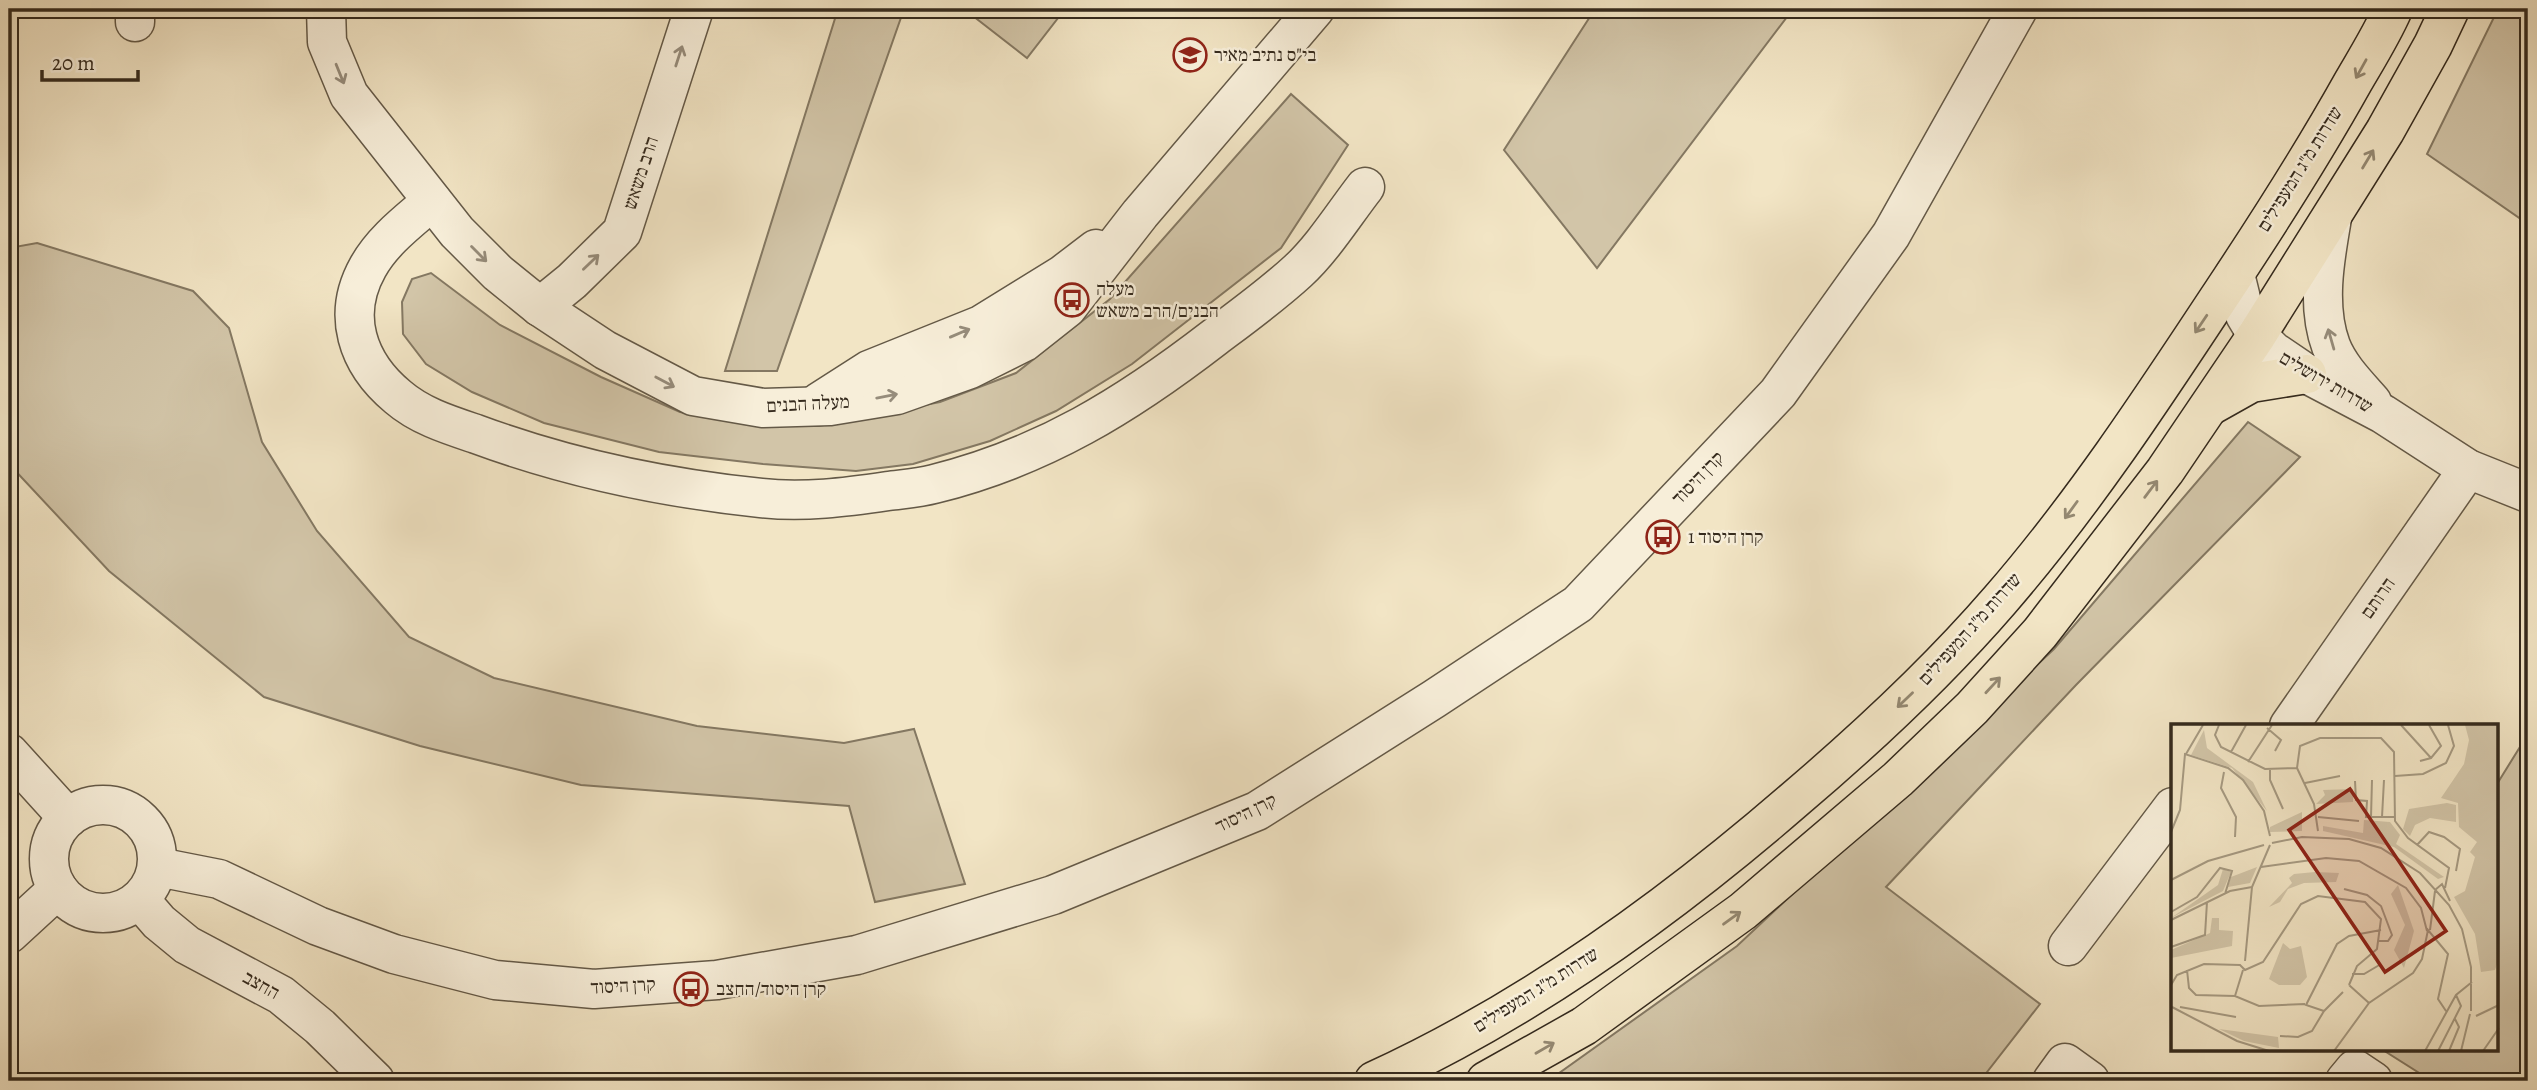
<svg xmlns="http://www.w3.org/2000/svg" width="2537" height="1090" font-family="Alegreya,'Frank Ruhl Libre',serif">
<rect width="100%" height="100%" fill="#f2e5c5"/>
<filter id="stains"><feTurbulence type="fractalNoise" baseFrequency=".00286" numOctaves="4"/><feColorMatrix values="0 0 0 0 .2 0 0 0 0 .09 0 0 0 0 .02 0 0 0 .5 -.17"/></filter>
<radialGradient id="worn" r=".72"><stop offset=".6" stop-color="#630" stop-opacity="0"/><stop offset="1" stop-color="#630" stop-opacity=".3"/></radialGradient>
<g fill="#d2c5a8" stroke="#847862" stroke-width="2">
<polygon points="838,9 904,9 777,371 725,371"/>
<polygon points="964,9 1065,9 1027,58"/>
<polygon points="1595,9 1793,9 1597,268 1504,150"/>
<polygon points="2498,9 2528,9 2528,224 2427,154"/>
<polygon points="1291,94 1348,145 1281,248 1132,364 1056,411 990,441 913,464 856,471 763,464 659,452 544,423 472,392 426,364 403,334 402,302 412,279 431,273 500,325 601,377 680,412 757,425 819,426 940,402 1016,373 1110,299"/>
<polygon points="37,243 193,291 229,328 262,442 317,531 409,637 494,678 697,726 844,743 914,729 965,884 875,902 849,806 581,785 420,746 264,697 109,571 9,464 9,248"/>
<polygon points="2248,422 2300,457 2076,685 1886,887 2040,1004 1980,1081 1548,1081 1737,946 2054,649"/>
<polygon points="2528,734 2528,1081 2432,1081 2383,1050 2497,1050 2497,784"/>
</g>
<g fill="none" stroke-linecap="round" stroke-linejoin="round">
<defs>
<g id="minor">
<polyline points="326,9 327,42 349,95 457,232 498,273 540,307 605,350 693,396 763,408 830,406 897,395 970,369 1024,342 1067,308 1140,214 1315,9"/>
<polyline points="135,22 135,9"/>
<path d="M432 201C409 221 383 240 368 267 341 315 357 363 398 397 420 416 449 425 476 434 568 468 664 488 761 498 803 503 847 497 888 491 903 489 919 488 934 484 1043 457 1127 405 1215 337 1243 316 1272 295 1298 271 1323 248 1344 214 1365 187"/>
<path d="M2332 218C2325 258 2316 306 2331 346 2339 367 2357 385 2372 402"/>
<polyline points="2235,274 2245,315 2257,335 2273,351 2307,374 2383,414 2468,469 2528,493"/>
<polyline points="540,307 572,281 622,232 694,9"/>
<polyline points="819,402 869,370 981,325 1062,275 1096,249"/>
<polyline points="2289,726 2468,469"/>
<polyline points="9,753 68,818"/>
<circle cx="103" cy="859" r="54"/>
<polyline points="158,867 219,879 318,926 394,954 495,980 594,989 717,980 857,955 1053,895 1257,811 1434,699 1578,604 1778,393 1891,235 2018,9"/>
<polyline points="140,900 159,922 187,945 281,995 320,1027 375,1081"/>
<polyline points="9,934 58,889"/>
<polyline points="2068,946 2173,807"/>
<polyline points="2052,1081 2065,1063 2090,1081"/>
<polyline points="2345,1081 2355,1069 2373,1081"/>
</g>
<g id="major">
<polyline points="2210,406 2251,383 2307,374"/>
<path d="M1374 1081C1527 1011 1667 910 1794 800 1867 738 1937 673 2000 600 2086 501 2158 390 2230 281 2273 216 2315 150 2353 82 2367 58 2382 34 2393 9"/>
<polyline points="1486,1081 1584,1026 1743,911 1898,779 1972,708 2040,633 2165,471 2257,335 2385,131 2433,45 2450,9"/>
</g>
</defs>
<use href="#minor" stroke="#645947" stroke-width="41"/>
<use href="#major" stroke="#352a1d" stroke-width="41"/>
<use href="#minor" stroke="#f7eed9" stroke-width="38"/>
<use href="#major" stroke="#f2e5c5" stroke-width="38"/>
</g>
<defs><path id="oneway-shaft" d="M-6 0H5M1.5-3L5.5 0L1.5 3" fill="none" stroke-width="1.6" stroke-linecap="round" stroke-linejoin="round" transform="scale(1.75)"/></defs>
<g stroke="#968c7b">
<use href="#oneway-shaft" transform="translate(679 56) rotate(-72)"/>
<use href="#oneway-shaft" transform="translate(340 74) rotate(68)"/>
<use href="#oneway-shaft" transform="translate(479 254) rotate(45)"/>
<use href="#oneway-shaft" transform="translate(591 262) rotate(-44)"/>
<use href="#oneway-shaft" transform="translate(960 333) rotate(-23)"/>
<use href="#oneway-shaft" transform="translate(2331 339) rotate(-106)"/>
<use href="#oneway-shaft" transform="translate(665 382) rotate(28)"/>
<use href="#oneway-shaft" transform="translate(887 396) rotate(-11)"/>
</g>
<g stroke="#948871">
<use href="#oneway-shaft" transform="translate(2361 69) rotate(119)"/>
<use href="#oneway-shaft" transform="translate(2368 159) rotate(-59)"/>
<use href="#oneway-shaft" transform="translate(2201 324) rotate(124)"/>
<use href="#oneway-shaft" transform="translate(2151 489) rotate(-53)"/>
<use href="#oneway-shaft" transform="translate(2071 510) rotate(126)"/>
<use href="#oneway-shaft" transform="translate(1993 685) rotate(-47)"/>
<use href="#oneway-shaft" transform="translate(1905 700) rotate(136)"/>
<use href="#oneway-shaft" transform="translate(1732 918) rotate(-36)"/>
<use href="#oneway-shaft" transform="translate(1545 1048) rotate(-30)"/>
</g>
<defs>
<symbol id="school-ring" viewBox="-11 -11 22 22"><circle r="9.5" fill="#f7eed9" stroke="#8f2418" stroke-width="1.5"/><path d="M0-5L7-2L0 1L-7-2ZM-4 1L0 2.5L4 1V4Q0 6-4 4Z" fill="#8f2418"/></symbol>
<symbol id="bus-ring" viewBox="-11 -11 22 22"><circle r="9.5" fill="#f7eed9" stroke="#8f2418" stroke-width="1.5"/><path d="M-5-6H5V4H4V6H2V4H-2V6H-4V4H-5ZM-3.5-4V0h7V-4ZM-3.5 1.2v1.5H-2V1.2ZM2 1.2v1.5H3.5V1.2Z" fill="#8f2418"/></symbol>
</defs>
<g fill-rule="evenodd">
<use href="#school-ring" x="1171" y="36" width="38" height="38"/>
<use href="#bus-ring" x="1053" y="281" width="38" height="38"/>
<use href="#bus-ring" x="1644" y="518" width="38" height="38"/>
<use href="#bus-ring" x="672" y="970" width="38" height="38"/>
</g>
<g text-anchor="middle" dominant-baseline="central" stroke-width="5" stroke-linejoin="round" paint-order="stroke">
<g font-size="19" fill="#352a1d" stroke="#f7eed9" text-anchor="start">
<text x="1214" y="55">בי"ס נתיב מאיר</text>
<text x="1096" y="289">מעלה<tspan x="1096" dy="22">הבנים/הרב משאש</tspan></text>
<text x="1688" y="537">קרן היסוד 1</text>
<text x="716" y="989">קרן היסוד/החצב</text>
</g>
<g font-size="19" fill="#352a1d" stroke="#f7eed9">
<text transform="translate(2300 169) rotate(-58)">שדרות מ"ג המעפילים</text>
<text transform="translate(641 173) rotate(-72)">הרב משאש</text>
<text transform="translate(2326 382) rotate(30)">שדרות ירושלים</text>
<text transform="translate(808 404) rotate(-3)">מעלה הבנים</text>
<text transform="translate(1698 478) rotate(-46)">קרן היסוד</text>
<text transform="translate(2378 598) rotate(-55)">הרותם</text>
<text transform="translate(1970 629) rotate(-48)">שדרות מ"ג המעפילים</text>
<text transform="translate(1246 813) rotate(-26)">קרן היסוד</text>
<text transform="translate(261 985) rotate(29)">החצב</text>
<text transform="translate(623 986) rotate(-3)">קרן היסוד</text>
<text transform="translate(1536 990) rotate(-32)">שדרות מ"ג המעפילים</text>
</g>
</g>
<g transform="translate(2171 724)">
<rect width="327" height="327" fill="#f2e5c5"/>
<path d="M294 1H327V237L324 246 310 248 304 210 283 173 294 167 304 133 299 128 306 118 288 103 287 79 270 74 293 40 298 16ZM33 6 36 24 82 58 96 87 61 44 20 31ZM182 65V78L145 80 154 71 152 66ZM276 79 285 81V98L259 94 244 101 239 112 232 105 238 85ZM131 88V107L99 108V103ZM193 96 219 98 229 111 225 120 273 153 267 155 223 123 152 107V102L192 109ZM86 143 79 159 57 163 60 153ZM52 145 60 148 52 167 0 194 47 161ZM144 148 168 149 165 158 133 159 117 165 109 178 98 183 121 159 118 154 123 150ZM227 161 243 207 233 244 223 226 234 201 220 170ZM41 194H48V206L62 207 61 222 0 234V226L39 209ZM112 219 119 225 130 222 136 253 129 261H108L98 255ZM48 305 107 313 108 324 73 317Z" fill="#d2c5a8"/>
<path fill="none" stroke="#a69a82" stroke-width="2" d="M48 1 44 11 50 23 94 45 126 44M230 1 260 34M96 4 110 16 104 27M60 28 75 1M15 30 32 1M249 37 260 34 270 22 258 1M77 38 101 1M99 46V56L112 85M53 48 50 64 65 93 64 113M224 52 252 50 275 39 283 22 277 1M201 56 200 93H223M184 57 185 76 196 77 195 93H200M134 59 169 52M147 93 188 97M211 93 213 56M147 107 143 80 126 44 129 22 149 14H210L223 28 224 97 237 114 278 144 274 164M0 108 9 86 14 30 57 44 72 56 93 87 99 112M101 119 131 113 178 115 210 124 249 149 278 181 291 205 300 243V287M246 121 258 108 273 113 289 125 285 147M90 143 155 134 188 137 235 164 250 184 256 207M0 156 37 137 93 121M173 165 196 171 210 182 221 211 217 217H208M264 166 271 160 279 177M0 188 26 173 49 144 61 147 54 170M0 196 59 167 81 163M259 206 264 167M0 223 34 211 36 178M74 237 81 163 99 121M16 246 18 264 25 271 64 272 88 282 134 280M181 250H193L210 240M0 261 6 251 33 240 69 241 74 246 92 238 130 180 147 172 194 178 210 195 206 225 186 242 178 261M178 261 198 279M172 268 153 287 135 281 166 220 178 212 210 206M64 272 72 246M1 283 66 317 98 327M9 283 65 293M305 292 328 281M109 312 127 313 141 307 153 287M163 327 198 279 242 249 251 235 257 206 277 230 267 275 275 287M254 327 285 271 301 258M267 327 290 282 285 271M278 327 288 303 284 295M290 327 299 290M312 327 328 304"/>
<path fill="#8f2418" fill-opacity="0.15" stroke="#8f2418" stroke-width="3.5" d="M179 65 275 207 214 248 118 106Z"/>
<rect width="327" height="327" fill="none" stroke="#352a1d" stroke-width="3.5"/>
</g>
<rect width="2537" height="1090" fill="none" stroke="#f2e5c5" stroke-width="35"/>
<rect x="10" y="10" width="2516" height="1069" fill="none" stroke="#352a1d" stroke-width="3.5"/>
<rect x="18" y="18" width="2502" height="1055" fill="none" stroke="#352a1d" stroke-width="2"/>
<path d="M42 70v10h96v-10" fill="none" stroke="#352a1d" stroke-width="3.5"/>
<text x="52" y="70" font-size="21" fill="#352a1d" stroke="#f7eed9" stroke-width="5" paint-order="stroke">20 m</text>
<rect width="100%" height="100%" filter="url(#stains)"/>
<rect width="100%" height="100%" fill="url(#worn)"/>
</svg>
